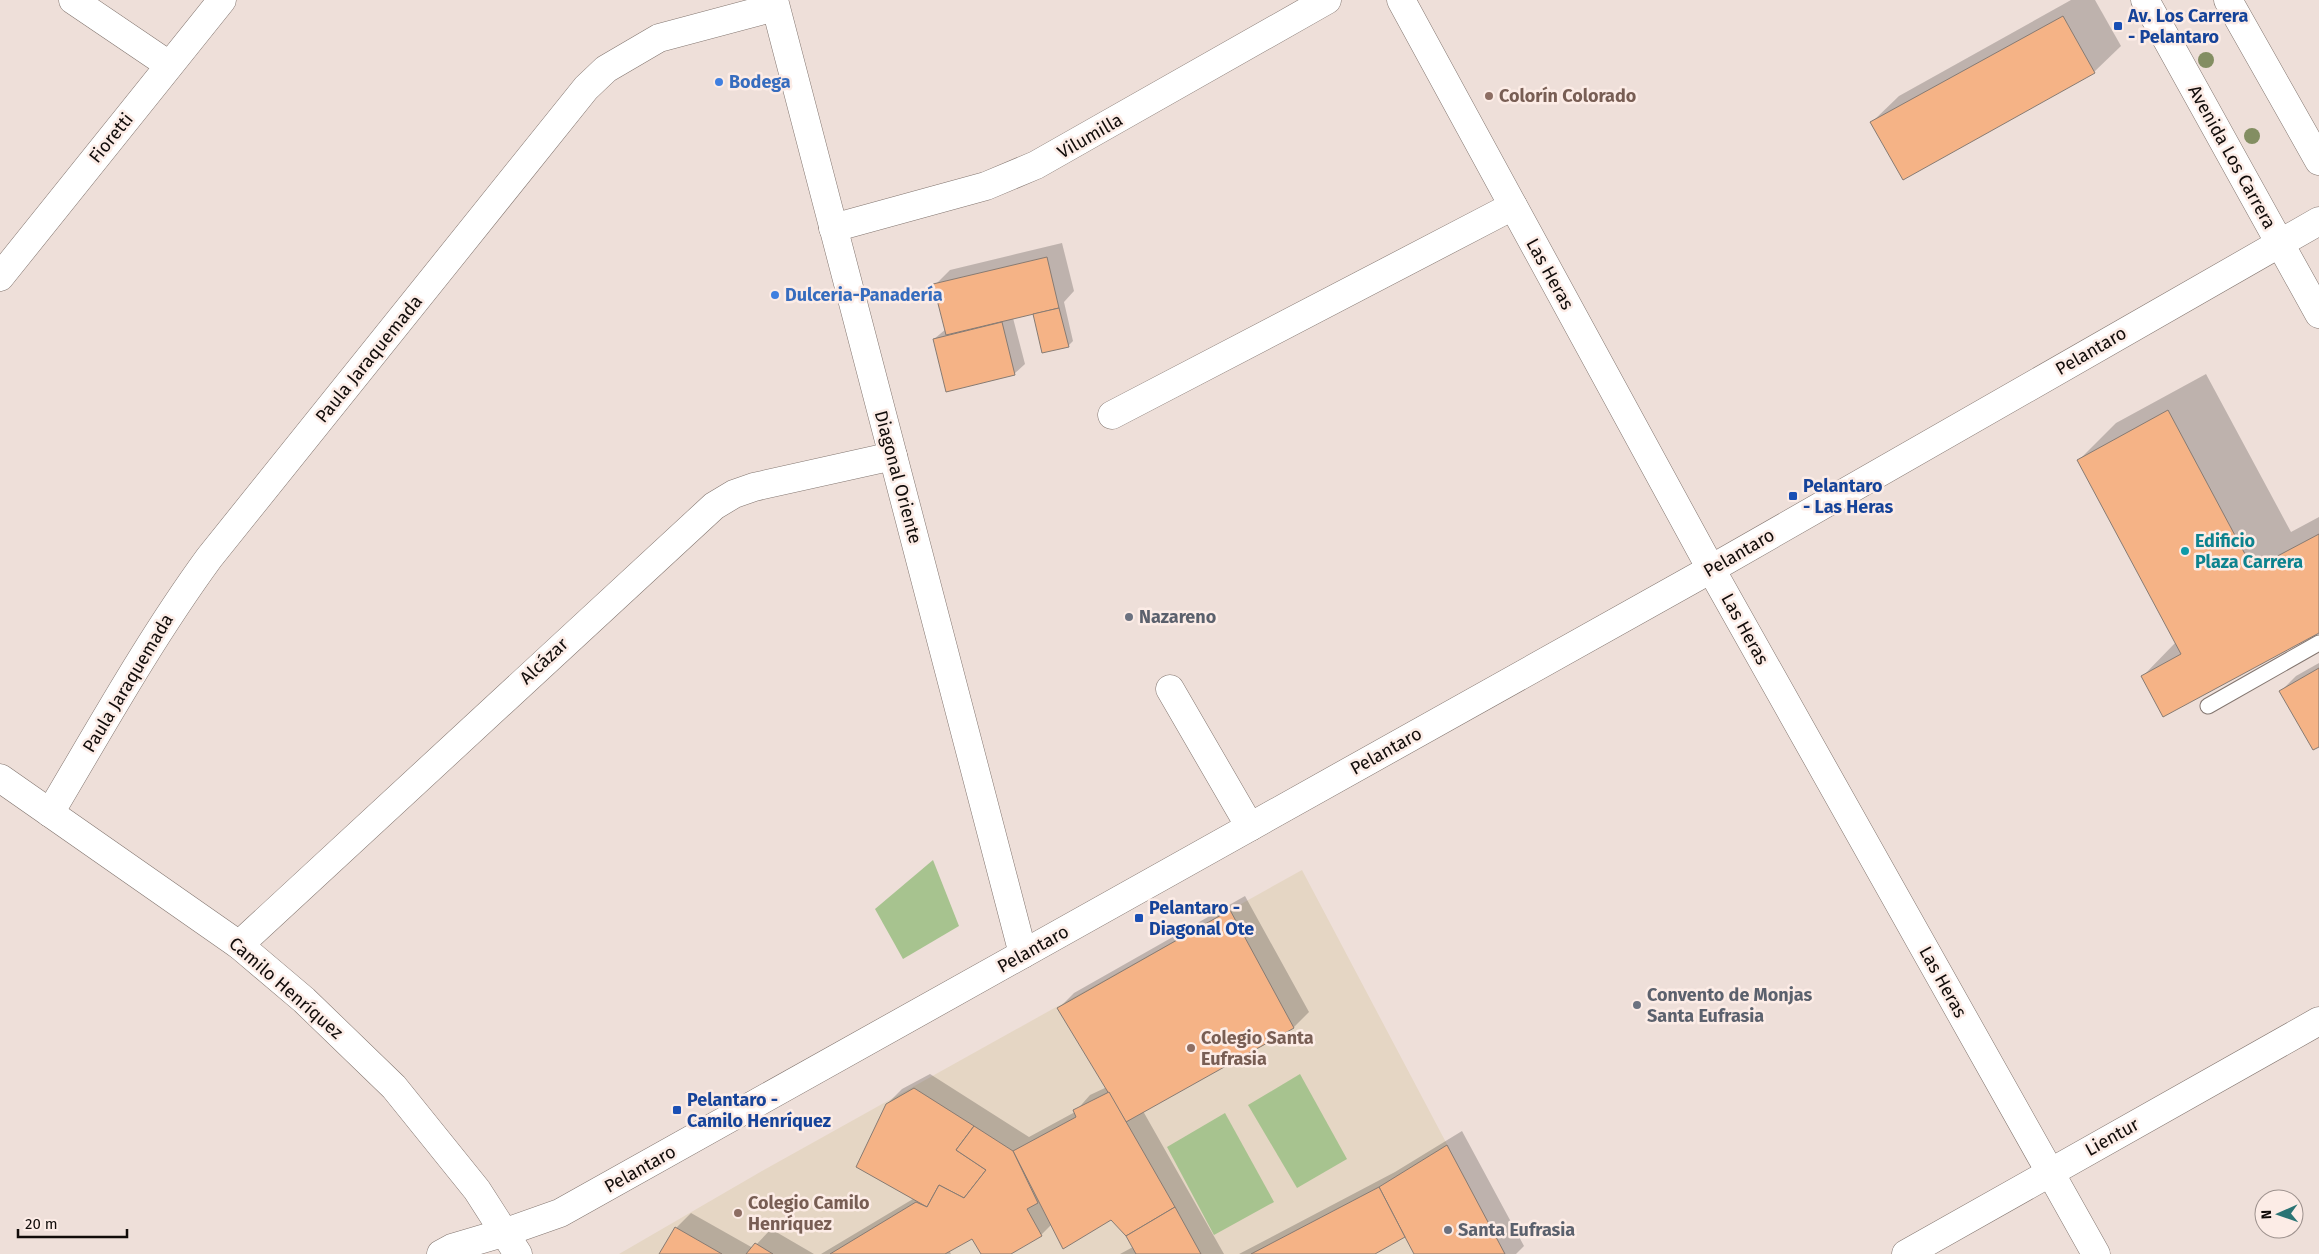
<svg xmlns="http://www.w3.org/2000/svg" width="2319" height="1254" font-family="'Fira Sans',sans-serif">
<rect width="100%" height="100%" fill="#eedfd9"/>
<polygon fill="#e5d6c4" points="1302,870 1505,1254 619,1254 762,1171"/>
<g fill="#a7c38f">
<polygon points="933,860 959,926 903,959 875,909"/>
<polygon points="1300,1074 1347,1159 1297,1188 1248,1105"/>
<polygon points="1225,1113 1274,1202 1214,1235 1167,1147"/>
</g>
<g fill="#0003">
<polygon points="2071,0 2095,0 2121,46 2094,72 1872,122 1899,96"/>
<polygon points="1062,243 1074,291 1064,302 1073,341 1068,346 1037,312 1013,318 1025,364 1014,374 934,339 946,329 935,285 950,270"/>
<polygon points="2206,374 2291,532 2319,517 2319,631 2143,676 2176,642 2079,460 2116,423"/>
<polygon points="2319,663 2319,745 2281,691 2296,676"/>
<polygon points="1245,896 1309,1012 1294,1027 1143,1111 1224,1254 1120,1254 1133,1247 1127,1235 1111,1218 1051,1225 1041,1235 1008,1254 982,1254 973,1237 949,1250 951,1254 821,1254 913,1199 857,1167 887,1104 902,1089 930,1074 1029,1137 1075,1112 1090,1095 1107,1087 1059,1008 1074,993"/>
<polygon points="1462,1131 1524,1246 1516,1254 1415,1254 1405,1236 1372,1254 1239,1254 1395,1172"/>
<polygon points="691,1213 753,1248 771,1229 814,1254 660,1254 676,1228"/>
</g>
<g fill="#f5b386" stroke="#877b73">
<polygon points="2063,16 2095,73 1903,180 1870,122"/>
<polygon points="1047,257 1059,308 946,335 933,284"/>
<polygon points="1059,308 1069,347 1042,353 1033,314"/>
<polygon points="1002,322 1015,375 946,392 933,339"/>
<polygon points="2168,410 2253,569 2319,534 2319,633 2163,717 2141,676 2181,654 2077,460"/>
<polygon points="2319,668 2319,747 2313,750 2279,691"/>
<polygon points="1230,910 1294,1028 1126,1122 1057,1008"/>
<polygon points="914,1088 974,1126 956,1150 986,1170 964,1198 939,1185 927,1207 856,1167 886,1104"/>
<polygon points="1109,1092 1175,1207 1126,1236 1111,1220 1063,1249 1013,1151 1076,1117 1073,1110"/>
<polygon points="974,1126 1013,1151 1038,1203 1027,1209 1042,1236 1011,1254 981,1254 972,1239 945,1254 830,1254 916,1202 927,1207 939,1185 964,1198 986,1170 956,1150"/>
<polygon points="1447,1145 1505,1254 1414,1254 1405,1237 1379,1187"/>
<polygon points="1379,1187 1405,1237 1375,1254 1251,1254"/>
<polygon points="1175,1207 1201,1254 1136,1254 1126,1236"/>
<polygon points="675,1227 722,1254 659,1254"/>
<polygon points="755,1243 773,1254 746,1254"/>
</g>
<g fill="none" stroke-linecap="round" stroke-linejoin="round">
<defs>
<polyline id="service" points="2208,706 2319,643"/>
<g id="minor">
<polyline points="73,0 169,65"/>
<polyline points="774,0 1023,954"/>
<polyline points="833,228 986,186 1036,165 1327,0"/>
<polyline points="0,277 222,0"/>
<polyline points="1112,415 1513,206"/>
<polyline points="1170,689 1250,827"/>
<path d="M50 813C101 727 150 639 209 558L586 88 606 69 659 38 775 7"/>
<polyline points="239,945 714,506 734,494 754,487 893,456"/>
<polyline points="441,1254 452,1248 506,1232"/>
</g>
<g id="tertiary">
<polyline points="2050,1172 2096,1254"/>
<polyline points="506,1232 560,1213 1711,569 2319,221"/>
</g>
<g id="secondary">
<polyline points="1401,0 1711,569 2050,1172"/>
<polyline points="0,778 239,945 304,1000 394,1087 477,1190 518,1254"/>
<polyline points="1906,1254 2319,1021"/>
</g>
<g id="primary">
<polyline points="2145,0 2319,314"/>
<polyline points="2228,0 2319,161"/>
</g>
</defs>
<use href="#service" stroke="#82756f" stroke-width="17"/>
<use href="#minor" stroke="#82756f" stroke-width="29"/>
<use href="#tertiary" stroke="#82756f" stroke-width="29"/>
<use href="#secondary" stroke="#82756f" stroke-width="29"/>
<use href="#primary" stroke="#82756f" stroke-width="29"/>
<use href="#service" stroke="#fff" stroke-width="15"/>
<use href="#minor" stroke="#fff" stroke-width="28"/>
<use href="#tertiary" stroke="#fff" stroke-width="28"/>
<use href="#secondary" stroke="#fff" stroke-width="28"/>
<use href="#primary" stroke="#fff" stroke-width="28"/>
</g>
<g fill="#838e62">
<circle cx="2206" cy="60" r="8"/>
<circle cx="2252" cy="136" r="8"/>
</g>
<g fill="#1a4fb4" stroke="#fcece6" stroke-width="2">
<rect x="2113" y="21" width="10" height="10" rx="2.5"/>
<rect x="1788" y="491" width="10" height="10" rx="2.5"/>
<rect x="1134" y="913" width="10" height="10" rx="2.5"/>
<rect x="672" y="1105" width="10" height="10" rx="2.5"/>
</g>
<g fill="#3f7fe0" stroke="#fcece6" stroke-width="2">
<circle cx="719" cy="82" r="5"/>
<circle cx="775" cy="295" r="5"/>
</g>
<g fill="#8d6e63" stroke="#fcece6" stroke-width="2">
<circle cx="1489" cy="96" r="5"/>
<circle cx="1191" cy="1048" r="5"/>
<circle cx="738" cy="1213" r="5"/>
</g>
<circle fill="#0f9aa8" stroke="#fcece6" stroke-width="2" cx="2185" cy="551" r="5"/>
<g fill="#6b7280" stroke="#fcece6" stroke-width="2">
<circle cx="1129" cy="617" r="5"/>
<circle cx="1637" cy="1005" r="5"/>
<circle cx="1448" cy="1230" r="5"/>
</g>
<g text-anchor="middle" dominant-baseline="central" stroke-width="5" stroke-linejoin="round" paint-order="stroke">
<g font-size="18" font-weight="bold" fill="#164399" stroke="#fcece6" text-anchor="start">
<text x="2128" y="16">Av. Los Carrera<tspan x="2128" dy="21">- Pelantaro</tspan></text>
<text x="1803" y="486">Pelantaro<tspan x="1803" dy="21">- Las Heras</tspan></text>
<text x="1149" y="908">Pelantaro -<tspan x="1149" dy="21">Diagonal Ote</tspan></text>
<text x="687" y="1100">Pelantaro -<tspan x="687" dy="21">Camilo Henríquez</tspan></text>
</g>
<g font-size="18" font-weight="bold" fill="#366cbe" stroke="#fcece6" text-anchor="start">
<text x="729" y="82">Bodega</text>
<text x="785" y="295">Dulceria-Panadería</text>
</g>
<g font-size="18" font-weight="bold" fill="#785e54" stroke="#fcece6" text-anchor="start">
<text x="1499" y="96">Colorín Colorado</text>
<text x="1201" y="1038">Colegio Santa<tspan x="1201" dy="21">Eufrasia</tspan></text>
<text x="748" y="1203">Colegio Camilo<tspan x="748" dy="21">Henríquez</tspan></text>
</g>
<g font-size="18" fill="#110c0a" stroke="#fcece6">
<text transform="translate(1090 136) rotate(-30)">Vilumilla</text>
<text transform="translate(111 138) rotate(-51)">Fioretti</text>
<text transform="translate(2232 157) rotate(61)">Avenida Los Carrera</text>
<text transform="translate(1550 274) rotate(61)">Las Heras</text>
<text transform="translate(2091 351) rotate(-30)">Pelantaro</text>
<text transform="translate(369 359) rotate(-51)">Paula Jaraquemada</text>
<text transform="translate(898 477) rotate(75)">Diagonal Oriente</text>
<text transform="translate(1739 553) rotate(-30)">Pelantaro</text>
<text transform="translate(1745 629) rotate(61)">Las Heras</text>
<text transform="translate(544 661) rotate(-43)">Alcázar</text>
<text transform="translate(128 683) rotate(-59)">Paula Jaraquemada</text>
<text transform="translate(1386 751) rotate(-29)">Pelantaro</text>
<text transform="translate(1033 949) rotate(-29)">Pelantaro</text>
<text transform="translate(1943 982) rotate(61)">Las Heras</text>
<text transform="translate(286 988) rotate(41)">Camilo Henríquez</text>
<text transform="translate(2112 1137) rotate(-29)">Lientur</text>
<text transform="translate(640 1169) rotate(-29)">Pelantaro</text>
</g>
<g font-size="18" font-weight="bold" fill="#0d838f" stroke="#fcece6" text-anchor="start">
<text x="2195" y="541">Edificio<tspan x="2195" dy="21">Plaza Carrera</tspan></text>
</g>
<g font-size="18" font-weight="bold" fill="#5b616d" stroke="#fcece6" text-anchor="start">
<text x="1139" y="617">Nazareno</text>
<text x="1647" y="995">Convento de Monjas<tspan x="1647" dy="21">Santa Eufrasia</tspan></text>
<text x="1458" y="1230">Santa Eufrasia</text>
</g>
</g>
<g transform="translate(2279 1214) rotate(268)"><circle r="24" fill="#fcece6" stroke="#9e928e"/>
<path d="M0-4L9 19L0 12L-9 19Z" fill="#2a7474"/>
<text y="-8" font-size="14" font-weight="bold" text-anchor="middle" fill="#110c0a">N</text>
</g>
<path d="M18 1229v8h109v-8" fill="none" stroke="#110c0a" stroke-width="2.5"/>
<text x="25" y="1229" font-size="15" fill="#110c0a" stroke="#fcece6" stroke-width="4" paint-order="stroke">20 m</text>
</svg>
